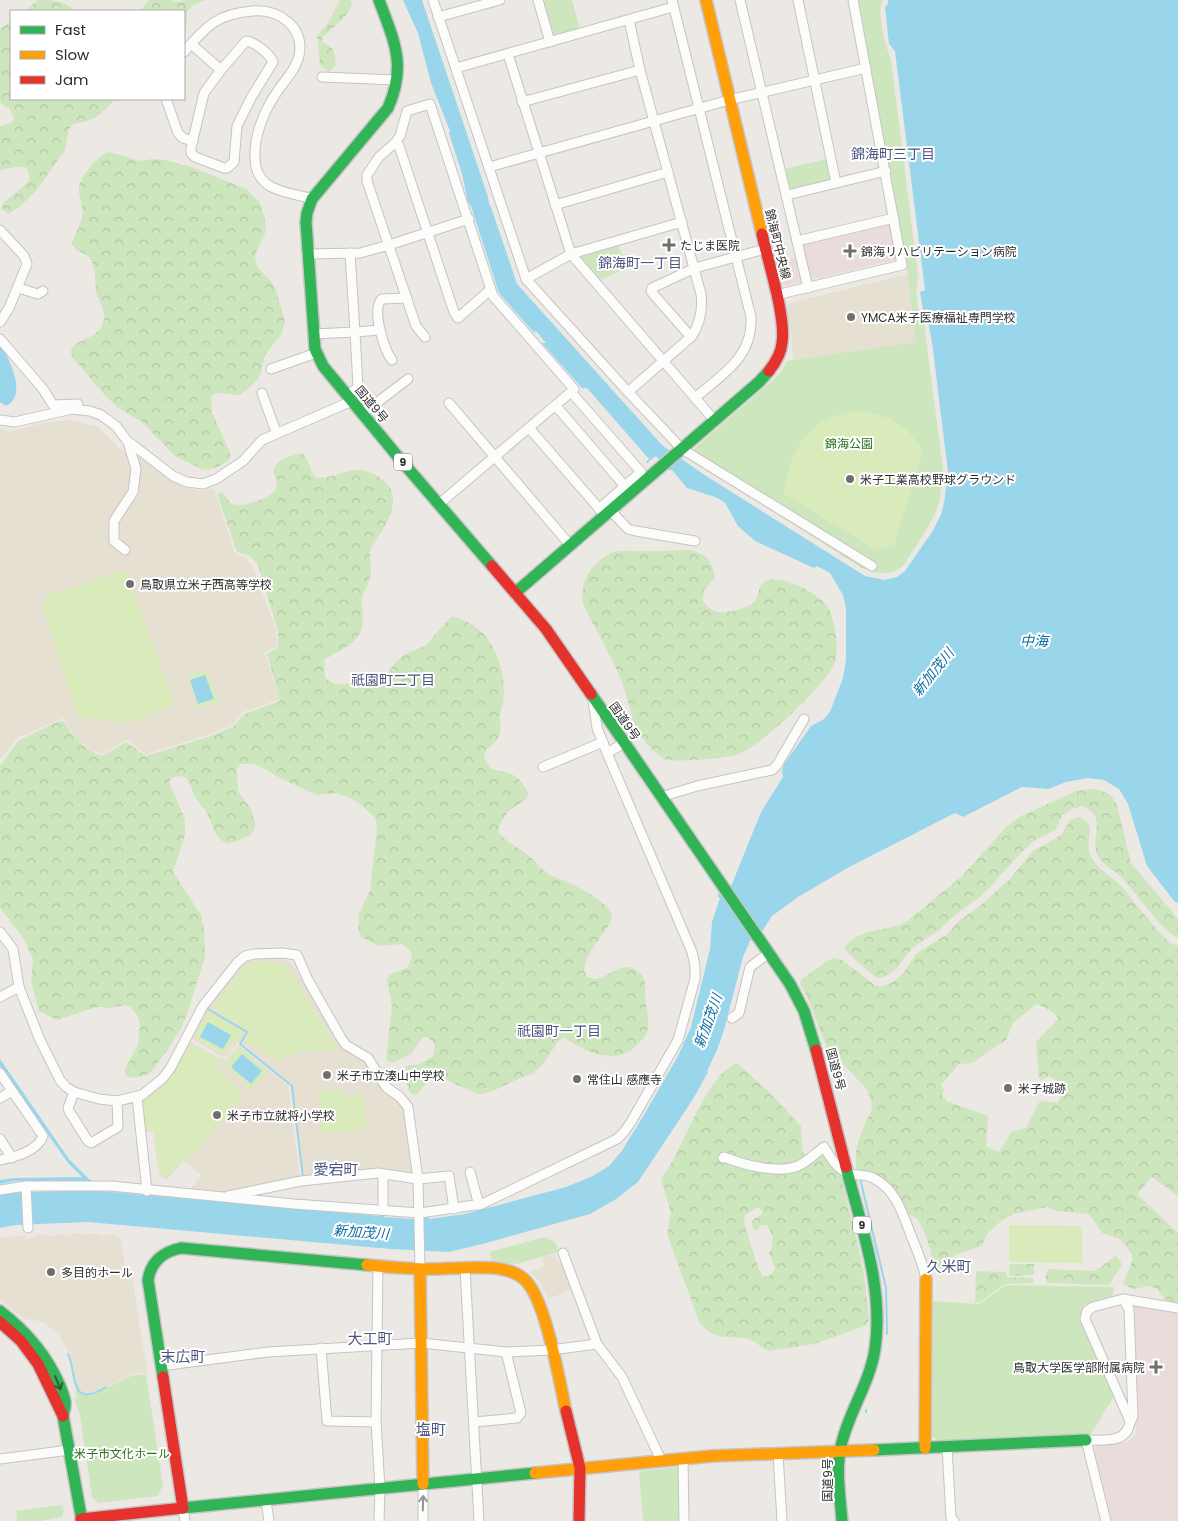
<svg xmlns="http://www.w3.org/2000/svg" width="1178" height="1521" font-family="Poppins,'Noto Sans JP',sans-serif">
<defs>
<pattern id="grass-tufts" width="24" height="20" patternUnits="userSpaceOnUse" patternTransform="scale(1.25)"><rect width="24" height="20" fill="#cee6be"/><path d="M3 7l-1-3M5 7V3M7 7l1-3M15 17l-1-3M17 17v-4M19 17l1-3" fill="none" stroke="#b1c6a4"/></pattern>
<pattern id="forest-crowns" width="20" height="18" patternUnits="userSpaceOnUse" patternTransform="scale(1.25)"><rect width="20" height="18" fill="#cee6be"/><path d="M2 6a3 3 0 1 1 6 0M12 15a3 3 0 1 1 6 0" fill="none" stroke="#b1c6a4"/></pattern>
</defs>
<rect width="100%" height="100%" fill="#ece8e4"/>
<g fill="#e6e0d3">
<polygon points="908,274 916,343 793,360 791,334 786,308 790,303"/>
<polygon points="68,420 97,426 120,449 150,462 161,472 183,487 201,491 214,489 235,554 245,557 254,569 276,631 277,646 265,653 279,700 242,712 233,724 211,734 146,754 127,740 103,754 90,750 76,738 63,718 17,738 0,760 0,428 10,432 41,423"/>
<polygon points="256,958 279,958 288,961 293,965 340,1044 362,1058 370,1067 384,1090 402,1106 405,1110 415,1175 302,1177 290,1083 238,1042 227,1056 222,1057 191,1039 212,1002 237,968 245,961"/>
<polygon points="190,1041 221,1059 226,1059 238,1045 288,1085 300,1178 223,1193 190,1190 201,1175 184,1161 166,1180 159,1174 153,1132 144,1132 140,1099 150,1095 164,1082 173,1071"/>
<polygon points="77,1233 86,1235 95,1233 103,1236 110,1234 119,1237 121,1239 125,1267 127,1269 131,1270 147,1372 131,1375 92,1394 82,1392 76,1386 70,1354 59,1335 45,1323 31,1319 26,1320 0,1300 0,1238 26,1235 26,1239 31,1238 41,1234 50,1236 61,1234 68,1236"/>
<polygon points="555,1254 558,1262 564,1263 573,1289 548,1299 539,1280 529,1272 545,1267 542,1258"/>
</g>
<g fill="#e9dcdb">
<polygon points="888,223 893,225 898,256 895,260 813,279 809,276 802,246 805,242"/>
<polygon points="798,257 803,278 800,282 785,286 780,283 775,262"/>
<polygon points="1138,1305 1178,1313 1178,1521 1112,1521 1094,1450 1099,1444 1128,1442 1136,1434 1132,1306"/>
</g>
<polygon fill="url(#grass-tufts)" points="690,457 868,568 868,569 862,568 703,467"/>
<g fill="url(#forest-crowns)" fill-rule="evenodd">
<path d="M38 0C53 0 64 0 75 11H24Z"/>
<path d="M149 0H171L178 2 187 0H205C177 11 193 12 184 30V11H140Z"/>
<path d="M340 0H350L352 2C349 19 332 27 322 38V42C335 47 335 53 336 66L328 72 320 65 317 36 328 23Z"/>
<path d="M11 21V99H115C100 116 96 120 73 124L69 129 65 150 36 191 18 208 8 214 1 207 3 203 27 183 30 179 27 169C19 164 9 168 0 171V126L11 123 14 118 10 109 0 103V29Z"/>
<path d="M109 152 141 161 152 159 165 160 194 168 246 189 260 202 265 219 266 231 256 253 255 259 259 269 271 281 276 290 285 322 282 333 265 355 260 376 252 385 240 395 216 393 211 397 212 412 231 455 229 460 218 467 203 470 174 455 141 421 117 407 101 391 72 357 71 348C79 340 90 339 98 331 102 327 105 320 104 314 103 307 99 301 97 295 94 284 97 271 91 260 87 251 74 253 72 243 75 234 80 226 82 217 84 205 79 201 79 190 78 179 98 154 109 152Z"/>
<path d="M302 453C309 458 310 470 315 477 336 481 348 462 374 474 379 477 385 481 389 486 400 502 386 525 377 539 375 543 370 547 370 552 369 560 373 570 370 578 368 586 363 591 362 600 362 611 365 622 360 633 352 648 336 651 324 660L325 677 329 681 336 684 371 683 388 673 394 664 402 656 426 645 451 617C458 616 465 621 472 625 493 636 504 667 504 691 504 699 501 709 500 717 500 724 502 731 499 736 497 742 490 746 486 750L484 758 490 768C497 771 506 771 513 775 518 777 521 781 524 786 536 800 515 804 507 813 503 818 500 824 498 831 504 841 518 847 528 855 535 861 542 870 550 875 555 878 560 878 565 881 576 886 612 903 612 917 611 927 586 950 584 970L587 977C600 983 607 973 618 969 622 967 627 967 631 967 650 977 644 986 646 1003 647 1010 649 1019 648 1026 648 1033 644 1038 639 1043 618 1067 587 1053 565 1038L559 1040 544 1063 533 1074 522 1077 495 1090 483 1094H477L438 1076 432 1077 416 1095 410 1093 408 1089 405 1069 406 1066 420 1064 433 1056 435 1047 434 1042 427 1037H423L411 1054 392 1063 386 1060 392 1006 387 982 389 975 408 967 412 957 410 950 402 944 379 946 361 937 358 929 359 914 370 890 377 829 375 818 360 804 348 797 335 793 317 795 284 780 255 764H241L237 768 238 791 251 809 255 822V829L249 836 229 844C214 840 213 825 207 813 204 807 198 803 195 797 191 789 191 776 179 776 174 777 171 778 169 782L185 819V835L173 872 201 915 204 929 205 957 187 1014 181 1028 170 1046 151 1072 146 1075 129 1078 125 1074V1069L138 1045 140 1025 138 1017 131 1007 125 1005 110 1008 97 1007 57 1020 39 1011 31 980 33 960 24 939 0 908V766L18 741 57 722 63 721C75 737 83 750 103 756L126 742 146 756 211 736 234 726 244 714 280 701 267 654 278 648V631L258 565 250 556 237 552 217 494 223 492 230 503C233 504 237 506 241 505 251 504 277 496 277 484 277 478 272 474 274 468 278 459 293 455 302 453Z"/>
<path d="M689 550C707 554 712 560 715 578L704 590 703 601C706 605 712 611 718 612 727 614 751 608 756 600 759 595 758 587 763 583 777 571 818 593 827 606 835 617 840 651 834 664 825 686 761 745 739 754 729 758 673 763 664 759 661 758 657 754 655 752 630 730 633 713 623 685 612 657 596 631 583 604 579 581 592 561 614 552 620 550 628 551 634 551 652 551 670 551 689 550Z"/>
<path d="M1091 789C1106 791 1110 792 1117 805L1131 863 1178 919V938C1160 930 1137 893 1122 878 1114 870 1102 864 1097 854 1090 834 1108 818 1083 806L1072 809 1062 816 1055 830 1032 842 1019 855 993 884 981 896 955 915 938 931 912 948 897 968 889 975 880 978 875 977 855 960 844 948C857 928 886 932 906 922L961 877 1006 827 1021 816 1076 791Z"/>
<path d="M1079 817C1099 824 1084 839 1090 854 1096 869 1112 876 1122 887 1137 904 1149 922 1165 938L1170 943 1178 946V1196L1152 1177 1137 1194 1178 1233V1305L1167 1302 1157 1289 1149 1286 1133 1289 1123 1284 1132 1262V1254L1120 1239 1102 1233 1089 1214 1056 1211 1047 1207 1014 1214 1002 1220 987 1234 982 1246 957 1254 951 1258 950 1269 932 1268 931 1251 924 1231 917 1218 908 1214 902 1202 857 1170C852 1147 863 1129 872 1109 872 1101 869 1092 864 1086L827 1048 809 1001 800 983 802 979 827 961 834 958 842 960 873 984 881 987 893 982 903 974 916 954 946 935 960 920 976 909 1009 880 1033 851 1056 838 1062 834 1070 820ZM1036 1004C1043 1006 1054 1011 1058 1018L1054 1024 1036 1042 1039 1078 1042 1080 1049 1076 1063 1085 1064 1088 1058 1103 1040 1101 1026 1128 1012 1131 999 1152 986 1146 988 1116 947 1101 942 1095 944 1090 941 1085 959 1064 972 1063 1006 1040 1013 1023Z"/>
<path d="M738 1064 766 1089 801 1126 802 1148 804 1155 825 1156 840 1172 861 1259 865 1282 869 1321 865 1326 814 1344 769 1351C761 1348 756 1341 748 1339 726 1335 719 1342 700 1324L667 1234 671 1213 661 1179C667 1170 672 1162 677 1152 688 1132 714 1066 738 1064ZM758 1207 763 1212 762 1214C755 1220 750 1217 753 1229L757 1231 761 1225H767C773 1234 775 1244 769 1253L775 1268 771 1275 764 1277 759 1270 744 1223 745 1215Z"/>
<path d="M1116 1256 1122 1264 1109 1285 1048 1283 1046 1280V1272L1050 1269 1092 1271C1101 1269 1108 1260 1116 1256Z"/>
<polygon points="1010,1264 1034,1264 1034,1275 1009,1276"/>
<polygon points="976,1271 1006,1272 1007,1277 1033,1278 1033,1283 1005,1284 980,1302 975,1303"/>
</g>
<g fill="#cee6be">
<polygon points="542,0 572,0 580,29 556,37 552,34"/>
<path d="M857 0H882C877 16 885 44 891 60L918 276 916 291 919 313 924 324 943 469V479L939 502 935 514 925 532 903 566C892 574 883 575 870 571L869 568 872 561 863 558 695 453V448L774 379 783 369 787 361 916 342 907 268Z"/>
<polygon points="827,159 831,177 829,181 793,190 788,187 784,169"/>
<polygon points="617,243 629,267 598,281 578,258 580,254"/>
<polygon points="544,1237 555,1242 559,1252 516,1264 492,1262 490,1252"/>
<polygon points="1006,1285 1114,1287 1112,1298 1084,1305 1080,1318 1115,1395 1091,1434 940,1442 931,1435 933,1301 979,1304"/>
<polygon points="146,1374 163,1486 157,1496 99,1503 92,1497 80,1415 74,1399 77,1398 75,1389 85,1395 92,1395 131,1376"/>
<polygon points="680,1467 679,1521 643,1521 639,1471"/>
<polygon points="61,1505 64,1510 62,1517 41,1521 17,1521 16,1511"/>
</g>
<g fill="#d9eabb">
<path d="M856 411C887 414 906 423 923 451L894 545 876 550 784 494C788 451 810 415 856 411Z"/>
<polygon points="126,570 174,704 131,723 78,717 43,608 48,595"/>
<polygon points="207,669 219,702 199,709 187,676"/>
<polygon points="260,962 277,962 287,966 338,1049 297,1052 279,1061 245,1041 249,1032 212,1008 238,973 249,964"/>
<polygon points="208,1011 246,1032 242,1039 239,1038 237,1042 233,1040 224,1055 194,1038"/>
<polygon points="191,1044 220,1061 216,1068 238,1089 241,1100 187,1161 184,1160 165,1178 160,1173 154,1131 145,1131 143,1101 165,1084"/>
<polygon points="239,1047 268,1071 251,1090 224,1066"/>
<polygon points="342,1090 344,1097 363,1095 367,1128 322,1134 318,1091"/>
<polygon points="1009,1225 1082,1226 1082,1263 1009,1262"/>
</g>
<g fill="#99d6ec">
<polygon points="403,0 422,0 488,197 489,204 491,207 517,284 662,445 703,474 865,576 885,580 897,577 905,571 932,532 941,515 944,503 948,472 932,342 928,322 928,309 923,310 920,292 925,290 895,51 889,44 885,7 888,4 888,0 1178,0 1178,903 1174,901 1147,866 1128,804 1119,789 1104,780 1088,778 1066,782 1048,789 1022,787 963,817 955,813 851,866 798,897 772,916 763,930 750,941 743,957 724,1030 717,1050 707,1071 708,1072 693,1099 638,1182 616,1199 590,1214 486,1243 449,1252 391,1249 88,1222 15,1225 0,1228 0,1195 12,1193 87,1190 88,1183 84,1181 15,1181 0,1184 0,1180 13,1178 82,1177 68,1163 4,1072 0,1066 0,1059 69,1159 90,1180 95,1181 91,1190 380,1216 380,1213 383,1214 384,1217 413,1219 414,1216 428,1215 429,1219 465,1214 566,1187 593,1176 609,1166 621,1152 644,1115 678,1056 691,1027 710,949 712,922 720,898 717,896 732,884 761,812 783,777 782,770 784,764 811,726 824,719 830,712 843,678 846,660 846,608 843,595 830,573 817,566 814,568 755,541 738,526 725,503 718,498 687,488 672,470 668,470 656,456 647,463 646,462 649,459 587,388 582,388 542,343 546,343 536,331 534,332 536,335 499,293 471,206 468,202 462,174 449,133 450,131 431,83 418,33"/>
<path d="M0 342C8 358 29 395 6 406L0 402Z"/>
<polygon points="205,675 214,699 198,704 190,680"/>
<polygon points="208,1022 231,1035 223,1049 200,1037"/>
<polygon points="242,1054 262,1071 251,1084 231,1067"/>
</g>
<polygon fill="#ece8e4" points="780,775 782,777 760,812 734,876 732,874 758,811 780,776"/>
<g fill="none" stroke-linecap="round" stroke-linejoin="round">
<g stroke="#99d6ec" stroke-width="2">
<polyline points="208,1009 247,1032 240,1044 292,1086 303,1177"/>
<polyline points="122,1104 131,1103"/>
<polyline points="860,1178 886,1288 887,1334"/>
<polyline points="344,1181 357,1179"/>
<path d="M68 1354C77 1371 68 1411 106 1387"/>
<polyline points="866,1412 866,1410"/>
</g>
<defs>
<g id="street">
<polyline points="433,0 526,279 628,392 682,449 872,566"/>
<polyline points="538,0 550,42"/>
<path d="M672 0 751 317C753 358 722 374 695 398"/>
<polyline points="740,0 808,288"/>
<polyline points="798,0 836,183"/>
<polyline points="438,17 500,0"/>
<path d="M191 44 221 70 204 93 191 148V153L195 157 224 168H227L234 162 237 126 251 98 273 62C270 54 255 42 246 41L221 70"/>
<path d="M184 52C207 26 216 14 253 11 279 9 305 27 299 56 296 69 286 79 279 89 264 110 251 140 256 167 262 193 292 192 312 199"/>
<polyline points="508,54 571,254 715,421"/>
<polyline points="456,68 673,7"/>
<polyline points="322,77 397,80"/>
<polyline points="166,99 178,133 183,138 193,141"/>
<polyline points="522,102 640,70"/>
<polyline points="396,142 399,146 454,312 458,318 490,290"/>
<polyline points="489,167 729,100 866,68"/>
<polyline points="787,195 886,171"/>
<polyline points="555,205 668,172"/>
<polyline points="0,230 24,256 27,264 9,308 0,322"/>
<polyline points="797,241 894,218"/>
<polyline points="307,254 360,253 389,245 469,219"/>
<polyline points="526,279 571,254 682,222"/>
<polyline points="18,288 38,294 43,291"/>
<polyline points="776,295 902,265 853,0"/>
<polyline points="313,334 355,332 350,253"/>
<polyline points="425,337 416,326 367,181 367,175 379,157 396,142 400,136 407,111 430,104 493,296 574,389 571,392 641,472 599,509"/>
<polyline points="691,337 654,295 651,291 652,288 695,268 765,249"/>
<polyline points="0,339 43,389 53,405 78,404"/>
<path d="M392 360C384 350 371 309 382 299L407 298"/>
<polyline points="271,369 316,353"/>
<path d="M628 392 692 336C700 323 703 310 701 294L640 70 629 20"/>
<polyline points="262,393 276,432"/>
<polyline points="347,396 358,387 355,332 380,330"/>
<polyline points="449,403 570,545"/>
<polyline points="556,406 629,491"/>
<polyline points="362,414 408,379"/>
<polyline points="0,420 15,422 72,409 90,411 101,415 116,426 128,442 136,469 133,492 114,521 114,541 125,550"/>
<polyline points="529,428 603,513"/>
<polyline points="129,442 173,476 187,482 203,484 216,479 243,461 262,440 352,401"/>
<polyline points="439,504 571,392"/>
<polyline points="610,510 628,529 636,531 695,541"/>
<polyline points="593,700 597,728 607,753 624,743"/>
<polyline points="543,767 603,742"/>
<polyline points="661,797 697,786 772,770 777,765 804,719"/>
<polyline points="0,932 13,949 19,987 40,1040 60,1080 66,1087 74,1092 99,1099 117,1101 142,1095 162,1079 170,1069 203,1006 237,963 245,956 254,954 282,953 297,955 308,980 341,1038 346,1045 368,1058 386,1087 400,1097 408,1107 418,1179 420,1269"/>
<polyline points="0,997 19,987"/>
<polyline points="732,1018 739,1013 750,967 769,953"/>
<path d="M0 1073 43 1136C37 1152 14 1157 0 1160"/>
<polyline points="74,1092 68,1108 69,1111 88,1141 91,1143 118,1127 117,1101"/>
<polyline points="137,1097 147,1191"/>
<polyline points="0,1098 12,1091"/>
<polyline points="0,1139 12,1158"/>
<path d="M723 1158 724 1157C744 1165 777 1174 798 1166 807 1162 816 1153 824 1147 830 1157 838 1171 851 1174 858 1176 866 1174 873 1178 897 1190 903 1215 912 1238 918 1252 923 1264 926 1279"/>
<polyline points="470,1172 479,1205"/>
<polyline points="26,1186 28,1228"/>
<polyline points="0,1190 26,1186 111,1186 294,1204 420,1213 482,1204 617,1139 624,1132 631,1122 678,1040 695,979 695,966 692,952 607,753"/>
<polyline points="228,1196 301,1181 378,1173 418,1179 449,1176 454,1209"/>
<polyline points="383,1210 383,1174"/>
<polyline points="563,1253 597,1344 622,1377 661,1460"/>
<polyline points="378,1265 376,1422 380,1488 379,1521"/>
<polyline points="465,1269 479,1521"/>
<polyline points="1123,1299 1129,1309 1133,1416 1131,1421"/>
<polyline points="321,1348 327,1421 376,1422"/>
<polyline points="161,1366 268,1352 421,1343 506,1352 551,1350 597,1344"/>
<polyline points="474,1422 517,1418 521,1413 506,1352"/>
<polyline points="947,1447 951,1518 954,1521"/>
<polyline points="778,1454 782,1521"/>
<polyline points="683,1458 684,1521"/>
<polyline points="0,1459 69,1450"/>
<polyline points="266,1501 269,1521"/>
<polyline points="183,1508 185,1521"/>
<polyline points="423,1521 423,1484"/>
<path d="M1106 1521 1086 1440C1103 1440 1128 1444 1130 1421L1085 1319 1087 1311 1093 1307 1123 1299 1178 1308"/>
</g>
<g id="fast">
<path d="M379 0C394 41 407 65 388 108L312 199 307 213 306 222 315 349 323 366 399 458 492 566"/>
<polyline points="515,593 759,382 769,371"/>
<polyline points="591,694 790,984 804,1011 816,1050"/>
<path d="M0 1311C26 1331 47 1355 60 1386 62 1391 64 1396 65 1401 66 1406 64 1411 63 1416L82 1521"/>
<path d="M163 1377 148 1280C151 1261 163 1252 181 1248L367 1265"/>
<polyline points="874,1450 1086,1440"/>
<polyline points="183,1508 535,1473"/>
<path d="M842 1521C840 1495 835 1467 842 1442 850 1410 870 1382 875 1349 884 1287 861 1226 846 1167"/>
</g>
<g id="slow">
<polyline points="706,0 762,234"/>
<path d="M367 1265C388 1267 408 1269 429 1269 456 1270 505 1260 525 1280 546 1300 559 1380 566 1411"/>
<polyline points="420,1269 423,1484"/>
<polyline points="925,1448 926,1279"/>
<polyline points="535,1473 712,1456 874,1450"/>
</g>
<g id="jam">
<path d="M762 234C768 262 786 316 782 343 781 354 776 362 769 371"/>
<polyline points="492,566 546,629 591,694"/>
<polyline points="816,1050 846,1167"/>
<polyline points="0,1322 21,1341 38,1364 63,1416"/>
<polyline points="566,1411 580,1468 579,1521"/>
<polyline points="81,1519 183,1508 163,1377"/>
</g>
</defs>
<use href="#street" stroke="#c5c4c5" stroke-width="11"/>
<use href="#fast" stroke="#c5c4c5" stroke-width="14"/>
<use href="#slow" stroke="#c5c4c5" stroke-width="14"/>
<use href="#jam" stroke="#c5c4c5" stroke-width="14"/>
<use href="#street" stroke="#fcfcfb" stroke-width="9"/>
<use href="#fast" stroke="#30b455" stroke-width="11"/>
<use href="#slow" stroke="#ff9f0a" stroke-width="11"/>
<use href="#jam" stroke="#e5322d" stroke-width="11"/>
</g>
<defs><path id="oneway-shaft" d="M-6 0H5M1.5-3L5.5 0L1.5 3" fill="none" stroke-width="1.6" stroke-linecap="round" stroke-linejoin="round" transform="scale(1.25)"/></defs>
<use stroke="#2f5d3c" href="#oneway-shaft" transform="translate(58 1383) rotate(67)"/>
<use stroke="#959594" href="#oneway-shaft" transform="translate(423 1503) rotate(-89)"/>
<g fill="#706f6e" stroke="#fff" stroke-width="2">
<path d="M666.5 237.5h5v5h5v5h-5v5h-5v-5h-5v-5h5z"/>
<path d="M847.5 243.5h5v5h5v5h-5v5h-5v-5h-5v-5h5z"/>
<circle cx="851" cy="317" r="5"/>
<circle cx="850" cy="479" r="5"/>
<circle cx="130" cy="584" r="5"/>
<circle cx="327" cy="1075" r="5"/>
<circle cx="577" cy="1079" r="5"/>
<circle cx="1008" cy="1088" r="5"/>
<circle cx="217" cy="1115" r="5"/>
<circle cx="51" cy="1272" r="5"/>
<path d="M1153.5 1359.5h5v5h5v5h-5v5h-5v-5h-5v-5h5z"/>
</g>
<g text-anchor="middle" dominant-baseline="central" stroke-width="4" stroke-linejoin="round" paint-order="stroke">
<g fill="#fff" stroke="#6d6d6d" stroke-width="1">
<rect x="394" y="453.5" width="18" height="17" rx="4"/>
<rect x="853" y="1216.5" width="18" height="17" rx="4"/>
</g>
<g font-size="11" font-weight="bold" fill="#2e2e2e">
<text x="403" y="462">9</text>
<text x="862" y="1225">9</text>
</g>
<g font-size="12" fill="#2e2e2e" stroke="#fff">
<text transform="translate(778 244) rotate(76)">錦海町中央線</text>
<text transform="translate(372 404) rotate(50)">国道9号</text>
<text transform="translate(625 721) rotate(55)">国道9号</text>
<text transform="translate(836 1069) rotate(75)">国道9号</text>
<text transform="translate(827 1480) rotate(-90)">国道9号</text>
</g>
<g font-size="12" fill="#2e2e2e" stroke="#fff" text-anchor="start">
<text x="680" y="245">たじま医院</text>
<text x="861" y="251">錦海リハビリテーション病院</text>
<text x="861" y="317">YMCA米子医療福祉専門学校</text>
<text x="860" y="479">米子工業高校野球グラウンド</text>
<text x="140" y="584">鳥取県立米子西高等学校</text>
<text x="337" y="1075">米子市立湊山中学校</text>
<text x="587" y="1079">常住山 感應寺</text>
<text x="1018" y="1088">米子城跡</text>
<text x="227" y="1115">米子市立就将小学校</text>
<text x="61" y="1272">多目的ホール</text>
<text x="1145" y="1367" text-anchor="end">鳥取大学医学部附属病院</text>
</g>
<g font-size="12" fill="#2c6e1b" stroke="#fff">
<text x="849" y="443">錦海公園</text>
<text x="122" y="1453">米子市文化ホール</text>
</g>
<g font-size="14" fill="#4d5680" stroke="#fff">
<text x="893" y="154">錦海町三丁目</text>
<text x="640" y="263">錦海町一丁目</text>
<text x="393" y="680">祇園町二丁目</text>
<text x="559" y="1031">祇園町一丁目</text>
</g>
<g font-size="14" font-style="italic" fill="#0d6fa3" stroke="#fff">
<text x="1034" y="641">中海</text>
<text transform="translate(933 672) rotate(-51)">新加茂川</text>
<text transform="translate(708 1021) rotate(-70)">新加茂川</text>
<text transform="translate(361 1232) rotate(4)">新加茂川</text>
</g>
<g font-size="15" fill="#4d5680" stroke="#fff">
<text x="336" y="1169">愛宕町</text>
<text x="949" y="1266">久米町</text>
<text x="370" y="1338">大工町</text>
<text x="183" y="1356">末広町</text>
<text x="431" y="1429">塩町</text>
</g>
</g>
<rect x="10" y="10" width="175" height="90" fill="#ffffff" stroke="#ababab"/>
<rect x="20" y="26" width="25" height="8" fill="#30b455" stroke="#ababab"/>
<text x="55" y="35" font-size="15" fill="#2e2e2e">Fast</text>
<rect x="20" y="51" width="25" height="8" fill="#ff9f0a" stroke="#ababab"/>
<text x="55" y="60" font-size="15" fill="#2e2e2e">Slow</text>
<rect x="20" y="76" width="25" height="8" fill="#e5322d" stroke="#ababab"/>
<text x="55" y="85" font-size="15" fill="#2e2e2e">Jam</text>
</svg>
